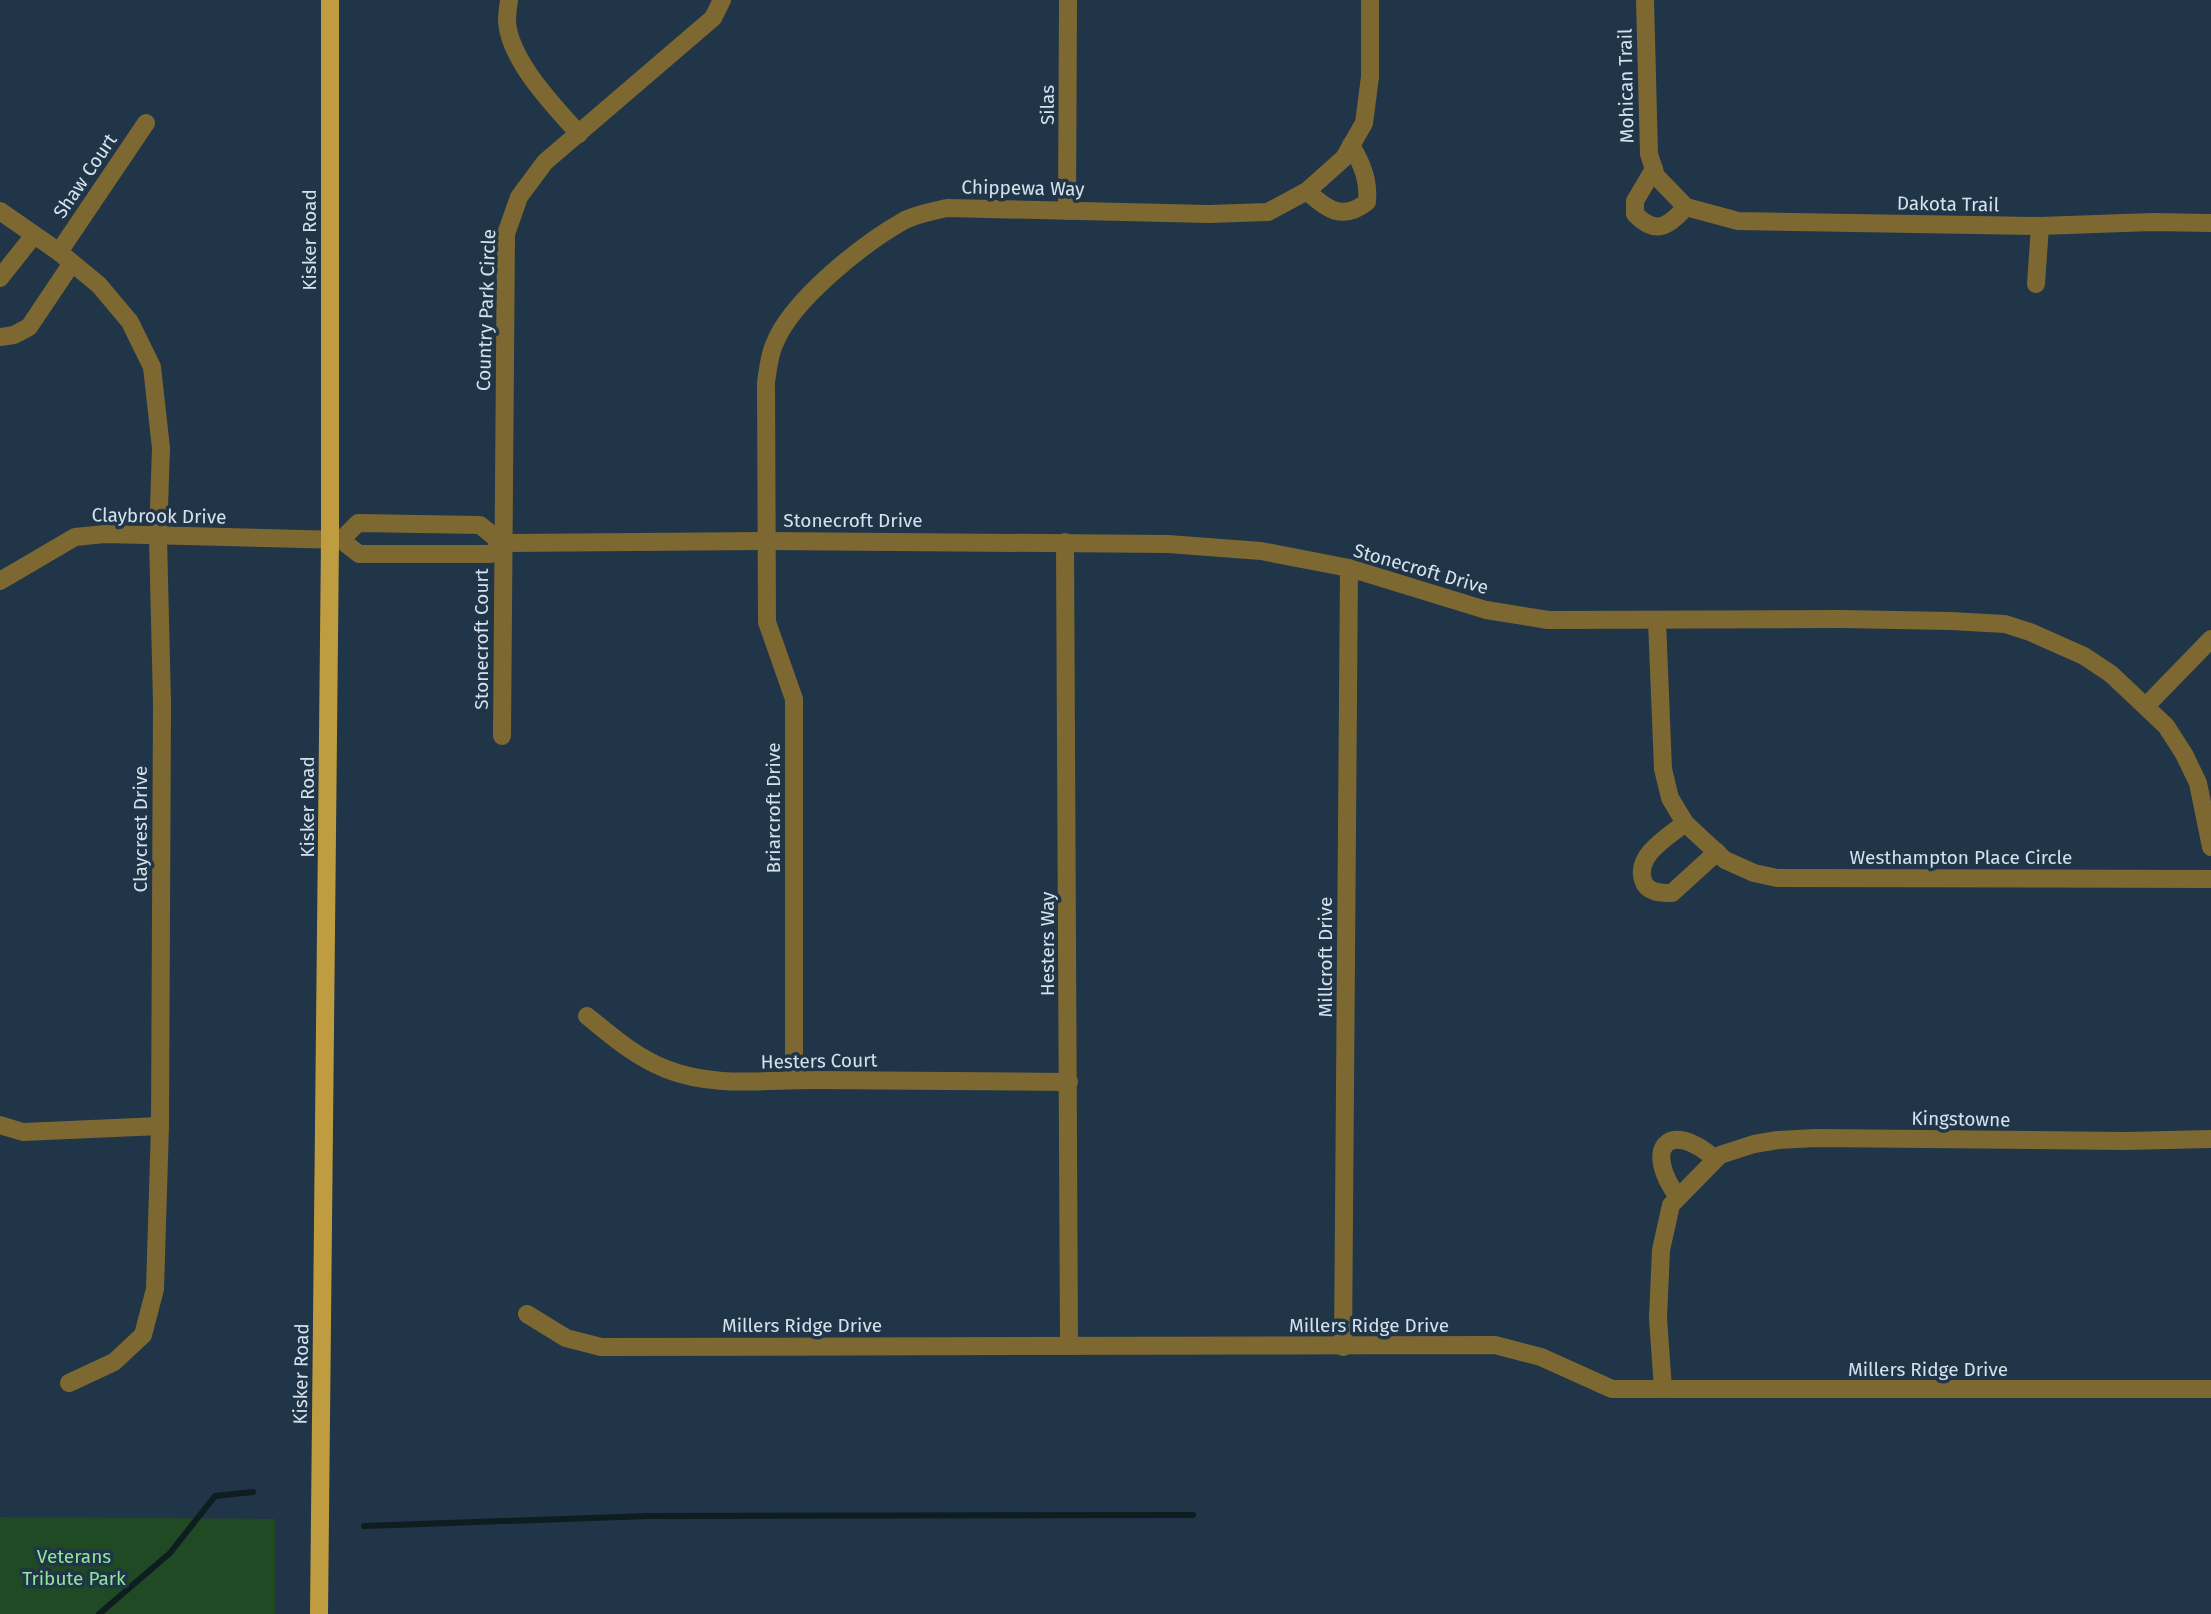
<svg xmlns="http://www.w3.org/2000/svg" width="2211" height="1614" font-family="'Fira Sans',sans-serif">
<rect width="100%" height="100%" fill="#203548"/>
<polygon fill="#204a24" points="0,1517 275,1519 275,1614 0,1614"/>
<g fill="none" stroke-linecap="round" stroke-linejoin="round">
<g stroke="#0d1d20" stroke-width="6">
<polyline points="364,1526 648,1516 1193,1515"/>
<polyline points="99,1614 170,1553 215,1496 253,1492"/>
</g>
<g stroke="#7d6832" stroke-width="18">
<path d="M509 0C508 7 507 15 507 22 510 61 554 106 579 134"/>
<polyline points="1645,0 1649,154 1656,176 1686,207 1738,221 2040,226 2152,222 2211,223"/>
<path d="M1654 169 1635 201V214C1656 236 1669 226 1686 207"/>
<path d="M1307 191C1327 210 1343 221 1367 202 1369 180 1362 164 1351 145"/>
<polyline points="0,211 59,252 99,285 130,322 152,367 161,448 158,537 162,703 160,1126 155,1289 143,1335 114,1362 69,1383"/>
<polyline points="1067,211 1068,0"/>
<polyline points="59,252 146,123"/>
<polyline points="0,278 34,235"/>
<polyline points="2036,284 2040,226"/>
<polyline points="0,337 14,335 29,327 72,263"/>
<polyline points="341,540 358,523 480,525 502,543"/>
<polyline points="1065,542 1069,1345"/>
<polyline points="0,581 75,537 105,534 341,540 359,554 491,554 502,543 766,541 1168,544 1261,551 1349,568 1486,610 1548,620 1841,619 1951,621 2005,624 2030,632 2084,656 2111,674 2166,726 2184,754 2198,783 2211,847"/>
<polyline points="1657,621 1663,769 1670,798 1685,823 1725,860 1754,873 1777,878 2211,879"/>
<polyline points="2146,706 2211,639"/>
<polyline points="502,736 506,234 519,197 545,162 713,18 722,0"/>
<path d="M1685 823C1669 836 1635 855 1643 880 1647 893 1661 893 1672 893L1717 852"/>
<path d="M587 1016C612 1036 635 1057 666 1069 714 1088 764 1080 813 1080 899 1081 984 1082 1069 1082"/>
<path d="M794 1080V699L767 622 766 382C768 370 769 356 774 345 791 300 864 243 905 220 918 214 933 211 947 208L1209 214 1268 212 1307 191 1344 158 1364 123 1370 77V0"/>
<polyline points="0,1125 23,1132 160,1126"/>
<path d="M1678 1197C1643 1150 1667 1117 1715 1159"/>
<polyline points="527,1314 566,1338 601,1347 1495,1345 1541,1357 1612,1389 2211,1389"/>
<polyline points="1343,1347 1349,568"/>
<polyline points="1663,1389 1658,1318 1661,1250 1671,1205 1720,1155 1754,1144 1778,1140 1816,1138 2125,1141 2211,1139"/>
</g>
<polyline stroke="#bf9c40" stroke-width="18" points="319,1614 330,540 330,0"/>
</g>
<g text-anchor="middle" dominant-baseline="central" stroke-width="7" stroke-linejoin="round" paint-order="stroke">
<g font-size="19" fill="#d5e2ee" stroke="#203548">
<text transform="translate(1626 86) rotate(-91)">Mohican Trail</text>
<text transform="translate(1047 105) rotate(-90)">Silas</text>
<text transform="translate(85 176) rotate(-56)">Shaw Court</text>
<text transform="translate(1023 188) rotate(1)">Chippewa Way</text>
<text transform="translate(1948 204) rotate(1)">Dakota Trail</text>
<text transform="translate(309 240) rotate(-90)">Kisker Road</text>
<text transform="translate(486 310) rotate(-88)">Country Park Circle</text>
<text transform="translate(159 516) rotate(1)">Claybrook Drive</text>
<text x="853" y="520">Stonecroft Drive</text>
<text transform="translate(1421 569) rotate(16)">Stonecroft Drive</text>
<text transform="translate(481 639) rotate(-90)">Stonecroft Court</text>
<text transform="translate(307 807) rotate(-90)">Kisker Road</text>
<text transform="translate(773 808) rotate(-90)">Briarcroft Drive</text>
<text transform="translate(140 829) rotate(-90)">Claycrest Drive</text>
<text x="1961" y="857">Westhampton Place Circle</text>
<text transform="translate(1047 944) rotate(-90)">Hesters Way</text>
<text transform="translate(1325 957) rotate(-90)">Millcroft Drive</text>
<text transform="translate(819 1061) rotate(-1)">Hesters Court</text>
<text transform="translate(1961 1119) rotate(1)">Kingstowne</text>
<text x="802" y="1325">Millers Ridge Drive</text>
<text x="1369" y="1325">Millers Ridge Drive</text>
<text x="1928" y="1369">Millers Ridge Drive</text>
<text transform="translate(301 1374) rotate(-89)">Kisker Road</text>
</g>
<g font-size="19" fill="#90e795" stroke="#203548">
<text x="74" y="1556">Veterans<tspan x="74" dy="22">Tribute Park</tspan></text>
</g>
</g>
</svg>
